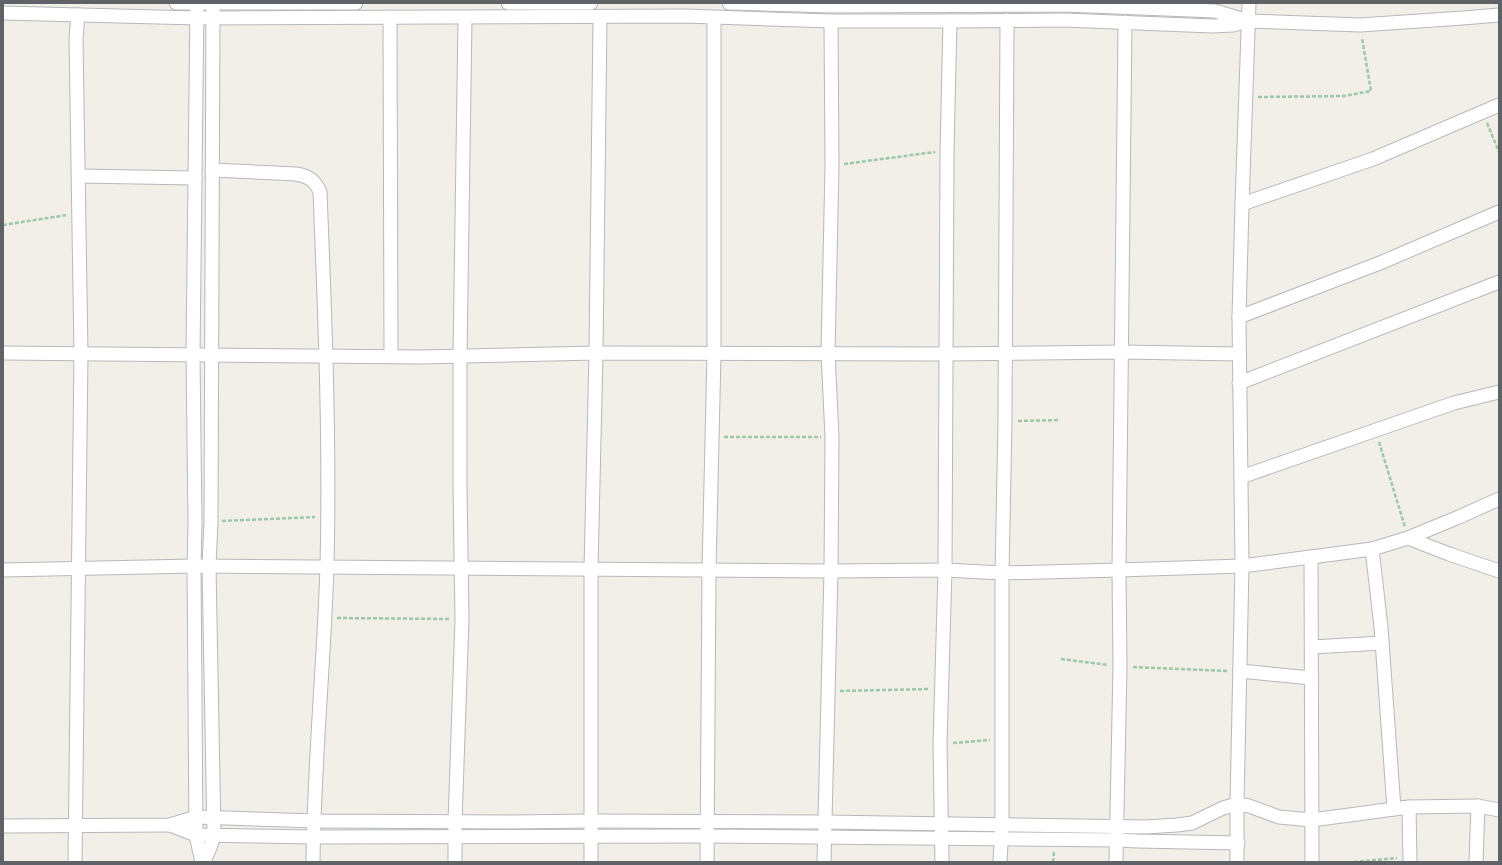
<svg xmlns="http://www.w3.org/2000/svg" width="1502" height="865" font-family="'DM Sans',sans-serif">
<rect width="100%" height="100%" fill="#f1efe8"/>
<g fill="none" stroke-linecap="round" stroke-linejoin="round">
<defs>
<g id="minor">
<polyline points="176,3 356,3"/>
<polyline points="197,3 193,355 195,524 194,566 196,835 202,862"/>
<polyline points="508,3 591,3"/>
<polyline points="729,3 831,6 1065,5 1215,11 1248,21"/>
<polyline points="3,13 197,18 685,16 831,21 950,21 1065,20 1212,26 1233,25 1248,21 1360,25 1463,18 1499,15"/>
<polyline points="390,17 391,356"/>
<path d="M212 170 296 174C308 176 315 180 320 192 325 316 330 441 327 566 324 664 314 763 313 862"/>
<polyline points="79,176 195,178"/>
<polyline points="1242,204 1373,159 1499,105"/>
<polyline points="1239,317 1380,263 1499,212"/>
<polyline points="3,353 421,357 596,353 945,354 1122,352 1239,354"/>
<polyline points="1239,383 1499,282"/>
<polyline points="1241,477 1454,403 1499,392"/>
<polyline points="1408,538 1449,554 1499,571"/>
<polyline points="1372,549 1381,627 1394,809"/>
<polyline points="1311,557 1312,862"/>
<polyline points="3,570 194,566 831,571 945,570 1002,573 1119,570 1242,566 1372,549 1408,538 1459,517 1499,499"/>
<polyline points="1312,647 1382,643"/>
<polyline points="1240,671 1311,678"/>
<polyline points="1409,807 1410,862"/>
<polyline points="170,825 196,835 314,837 707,836 1116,840 1138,841 1238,843"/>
<polyline points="3,826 170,825 196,817 315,821 510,822 592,821 825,822 1145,827 1177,825 1192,823 1223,808 1237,804 1249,806 1279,817 1312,820 1409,807 1478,806 1499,810"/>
<polyline points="75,862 81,354 76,39 78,15"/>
<polyline points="204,862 211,845 214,835 209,566 211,522 213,3"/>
<polyline points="455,862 455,822 462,619 460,488 460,356 465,18"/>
<polyline points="591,862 591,569 596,353 600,18"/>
<polyline points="707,862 709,570 714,354 714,18"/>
<polyline points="824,862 831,571 832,437 828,353 832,166 831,21"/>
<polyline points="942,862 940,744 945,570 947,151 950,21"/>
<polyline points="1000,862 1002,825 1002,573 1005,421 1007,20"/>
<polyline points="1116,862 1120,666 1119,570 1125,22"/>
<polyline points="1237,862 1237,804 1242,566 1239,317 1242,204 1249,3"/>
<polyline points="1476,862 1478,806"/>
</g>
</defs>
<use href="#minor" stroke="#b5b8bc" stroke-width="15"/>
<g stroke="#9cc7a9" stroke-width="2.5" stroke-dasharray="4 2" stroke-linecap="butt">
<polyline points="1258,97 1344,96 1371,91 1362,38"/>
<polyline points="1487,123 1499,152"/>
<polyline points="844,164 935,152"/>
<polyline points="3,225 67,215"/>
<polyline points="1018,421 1060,420"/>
<polyline points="724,437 821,437"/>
<polyline points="1379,442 1405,527"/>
<polyline points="222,521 315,517"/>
<polyline points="337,618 450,619"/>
<polyline points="1061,659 1108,665"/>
<polyline points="1133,667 1227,671"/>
<polyline points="840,691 929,689"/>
<polyline points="953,743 990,740"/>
<polyline points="1053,862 1054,851"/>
<polyline points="1354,862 1397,858"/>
</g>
<use href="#minor" stroke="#fff" stroke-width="13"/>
</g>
<rect width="1502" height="865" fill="none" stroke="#5f6368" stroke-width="8"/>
</svg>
